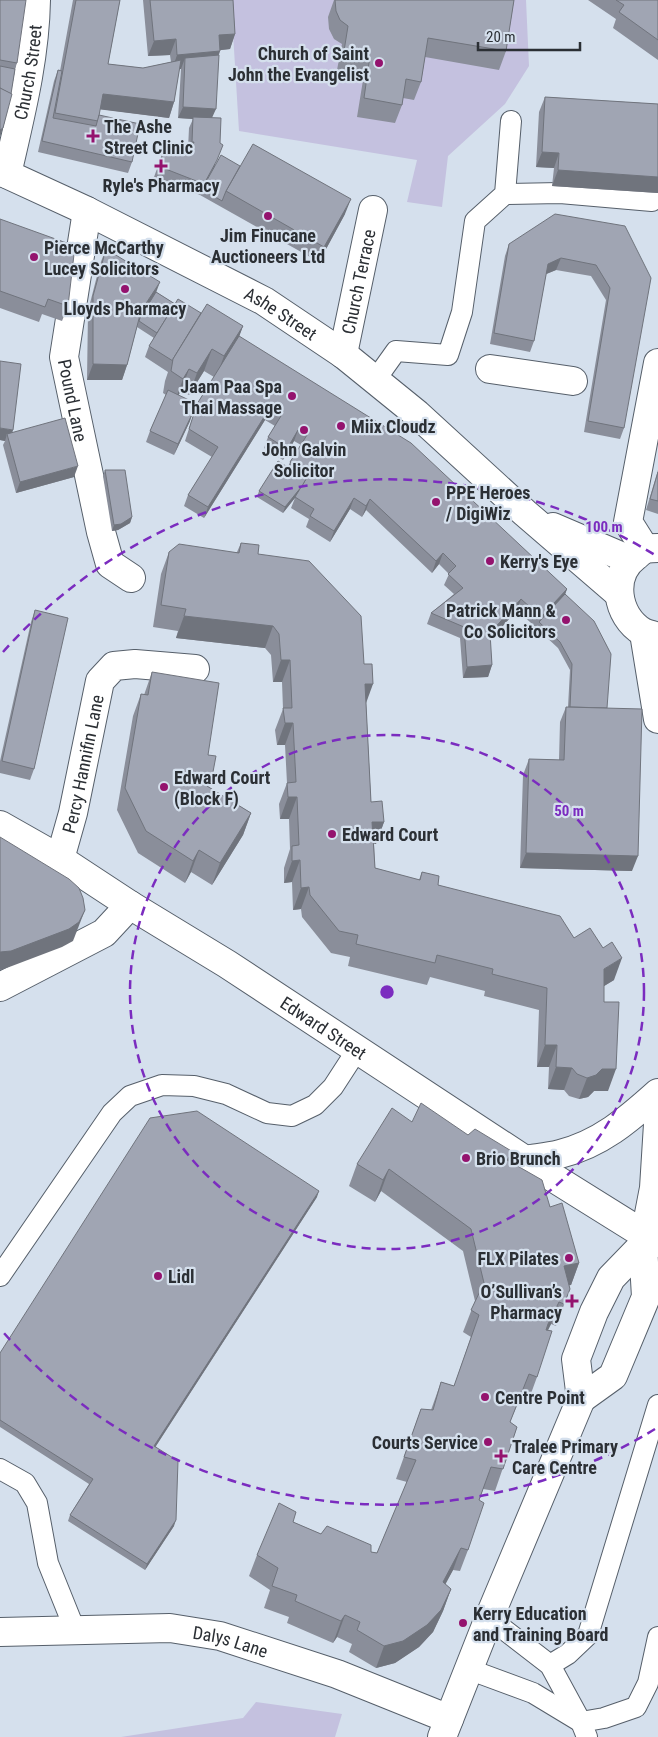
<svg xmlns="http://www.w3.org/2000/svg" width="658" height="1737" font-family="'Roboto Condensed',sans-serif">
<rect width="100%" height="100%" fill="#d5e0ed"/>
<g fill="#c4c1df">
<polygon points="231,0 526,0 529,66 505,104 448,156 442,207 407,202 417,160 239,131"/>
<polygon points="256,1702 342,1714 335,1737 121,1737 243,1718"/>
</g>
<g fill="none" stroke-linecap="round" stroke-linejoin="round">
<defs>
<g id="lane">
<polyline points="505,194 560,193 652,201"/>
<polyline points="376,379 396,351 448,355 462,312 475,221 505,194 511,121"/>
<polyline points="0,1276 112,1113 130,1096 162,1085 194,1086 226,1094 267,1113 292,1116 315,1105 333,1087 357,1050"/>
<polyline points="0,1469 25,1483 37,1503 48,1563 75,1630"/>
<polyline points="489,1618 550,1665 581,1722 587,1737"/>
<polyline points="550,1665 568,1654 588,1635 658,1405"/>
<polyline points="468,1669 533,1693 581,1722 604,1718 636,1707 648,1683 658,1637"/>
</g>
<g id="street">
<path id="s1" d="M7 174C20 117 35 60 36 0"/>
<path id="s2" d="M87 211 64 357 101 532 110 564 131 578"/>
<path id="s3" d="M343 354 373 210"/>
<polyline points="490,369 573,381"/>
<polyline points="645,549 628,522 658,363"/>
<path id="s4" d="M60 859 73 813 100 681 114 666 135 664 195 669"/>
<polyline points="0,987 104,933 130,905"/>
<path id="s5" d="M0 1632 170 1628 220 1636 337 1674 449 1719"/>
</g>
<g id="secondary">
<path id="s6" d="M0 171 87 211 264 301 343 354 417 414 525 513 619 594"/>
<polyline points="553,527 630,560"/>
<path d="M658 548C654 548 650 548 646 549 643 550 639 553 636 556 610 575 616 616 643 632 647 634 653 635 658 637"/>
<polyline points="644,633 658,719"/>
<path id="s7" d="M0 825 60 859 130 905 227 964 525 1160 658 1243"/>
<path d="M525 1160C536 1158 548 1157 560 1154 600 1144 628 1120 658 1093"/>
<polyline points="581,1399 613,1376 646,1297 643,1245 654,1188 658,1124"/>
<polyline points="442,1737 489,1618 581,1399 576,1359 594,1312 611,1278 643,1245"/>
</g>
</defs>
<use href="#lane" stroke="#565f6a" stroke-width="22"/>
<use href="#street" stroke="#565f6a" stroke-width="30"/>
<use href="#secondary" stroke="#565f6a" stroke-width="30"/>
<use href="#lane" stroke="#fff" stroke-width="20"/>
<use href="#street" stroke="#fff" stroke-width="28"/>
<use href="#secondary" stroke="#fff" stroke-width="28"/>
</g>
<g fill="#8a8e9a">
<polygon points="0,0 17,63 15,69 0,137"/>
<polygon points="73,0 120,0 108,64 143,68 171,62 170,55 148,56 143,0 233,0 235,34 230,49 220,50 219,55 212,117 215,166 240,166 345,214 319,262 200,195 154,177 158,166 188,149 189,128 193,119 178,118 181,69 179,69 174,102 169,118 100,109 99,115 132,162 128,173 38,152 54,81 58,70 60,71"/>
<polygon points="334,0 514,0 506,51 499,70 425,57 421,82 414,100 403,98 402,105 395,123 357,117 364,74 337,70 342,44 334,39 329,29 328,17"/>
<polygon points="588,0 658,0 658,60 613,28 616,19"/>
<polygon points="545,97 658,104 658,193 552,186 554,168 536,167 539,112"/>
<polygon points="0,219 68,306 62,321 42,314 39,322 0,308"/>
<polygon points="625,226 624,428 620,439 584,432 606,300 591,276 556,270 546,274 534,341 530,352 490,344 505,256 509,244"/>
<polygon points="106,249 156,292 175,304 201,313 243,326 239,336 567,589 565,594 607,708 632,871 520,868 523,775 529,759 559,760 560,722 566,707 568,707 570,670 558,648 517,610 490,640 492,665 488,677 463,678 460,638 427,624 431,613 454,594 444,585 449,574 439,564 432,573 366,510 362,517 350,509 330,542 306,527 309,519 291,508 295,498 283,513 257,497 259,491 288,467 290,462 301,445 294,441 283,460 264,448 268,437 275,426 265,420 204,518 184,506 188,495 212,457 185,441 197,404 214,377 204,371 189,395 181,391 178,395 191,401 188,407 190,421 174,455 146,442 150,431 166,395 163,393 165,381 168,372 145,357 149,346 154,338 137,327 127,365 122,380 87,380 88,311 100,264"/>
<polygon points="13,430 12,433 74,477 16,493 3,445 5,441 0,440"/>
<polygon points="105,470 132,517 130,523 118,530 112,531 103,476"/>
<polygon points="658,470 658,514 646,510"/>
<polygon points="241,543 258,554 366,702 371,802 384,822 376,844 374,844 375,868 419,880 422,872 438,885 574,938 614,980 604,986 604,1002 608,1091 594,1091 588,1097 579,1099 569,1096 564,1090 548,1089 549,1067 537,1067 539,1010 484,996 485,991 430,977 427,985 348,966 350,957 331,953 302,917 301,909 293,910 292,882 284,883 284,868 290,849 289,819 280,819 279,804 287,783 285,745 277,745 275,730 283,709 282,682 273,682 271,655 265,648 176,638 178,631 153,627 161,574 169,552 237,552"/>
<polygon points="35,610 34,769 30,780 0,773 0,761 31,622"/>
<polygon points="152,672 208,755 212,777 209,787 251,813 243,835 212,885 191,872 185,883 138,853 117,810 133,716 141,694 144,695"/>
<polygon points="412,1122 468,1135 513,1152 509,1162 550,1207 579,1263 571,1285 569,1285 570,1289 556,1326 551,1324 548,1330 537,1377 529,1399 521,1396 510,1422 517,1427 495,1491 483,1489 479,1501 468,1550 460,1571 453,1570 445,1584 451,1589 443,1611 433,1632 419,1647 395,1663 376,1668 349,1652 352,1644 337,1637 333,1643 287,1623 289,1617 264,1608 270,1590 249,1576 257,1555 293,1522 321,1534 371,1552 377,1553 407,1482 396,1479 421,1409 431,1410 441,1382 454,1386 471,1337 463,1332 475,1301 463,1251 381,1191 375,1202 349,1186 357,1164"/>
<polygon points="317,1197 156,1446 174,1526 145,1570 68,1521 70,1515 89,1484 0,1427 0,1353"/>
</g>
<g fill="#70747d">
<polygon points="235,34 230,49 213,51 219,35"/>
<polygon points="176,39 170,55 148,56 154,41"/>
<polygon points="220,51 214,66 185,58 181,69 172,70 177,55"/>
<polygon points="103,94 174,102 169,118 97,109"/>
<polygon points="183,107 216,109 211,120 193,117 193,119 178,118"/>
<polygon points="3,128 0,137 0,130"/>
<polygon points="192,142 194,142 190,154 188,153"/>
<polygon points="542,152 559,153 554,168 536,167"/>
<polygon points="558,170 658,177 658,193 552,186"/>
<polygon points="351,199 345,214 319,262 324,247"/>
<polygon points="561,258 556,270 544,275 548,264"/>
<polygon points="160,282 154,298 139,321 141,311"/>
<polygon points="243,326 235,348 216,378 224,356"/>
<polygon points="212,349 204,371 189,395 197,373"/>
<polygon points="93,364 127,365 122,380 87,380"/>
<polygon points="189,369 181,391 175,401 183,379"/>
<polygon points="269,409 265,420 204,518 208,507"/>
<polygon points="194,410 190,421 174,455 178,444"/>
<polygon points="0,428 13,430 9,440 7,434 5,441 0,440"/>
<polygon points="298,430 294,441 283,460 287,449"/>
<polygon points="78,466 74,477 16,493 20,482"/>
<polygon points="307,479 305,485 283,513 285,507"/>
<polygon points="354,498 350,509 330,542 334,531"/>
<polygon points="370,499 366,510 362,517 366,506"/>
<polygon points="132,517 130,523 118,530 112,531 114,525"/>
<polygon points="443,553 439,564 432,573 436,561"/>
<polygon points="567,589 563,600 539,622 541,617"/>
<polygon points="521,599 517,610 486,645 490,633"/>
<polygon points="184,616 273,626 265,648 176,638"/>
<polygon points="281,660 290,660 282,682 273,682"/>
<polygon points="492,665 488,677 463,678 467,667"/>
<polygon points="365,684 373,684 365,706"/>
<polygon points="285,723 293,723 285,745 277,745"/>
<polygon points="288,797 297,797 289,819 280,819"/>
<polygon points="251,813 243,835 212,885 220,863"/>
<polygon points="372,822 384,822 376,844 364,844"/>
<polygon points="199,850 191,872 185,883 193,861"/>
<polygon points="526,853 638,856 632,871 520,868"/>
<polygon points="300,860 292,882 284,883 292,861"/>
<polygon points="309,887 301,909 293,910 301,888"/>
<polygon points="85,910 73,941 62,947 4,969 0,970 0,952"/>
<polygon points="622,958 614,980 596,991 604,969"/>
<polygon points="545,1045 557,1045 549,1067 537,1067"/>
<polygon points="556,1067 572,1068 564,1090 548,1089"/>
<polygon points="602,1069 616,1069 608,1091 594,1091 588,1097 579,1099 587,1078"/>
<polygon points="513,1152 505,1174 507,1160"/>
<polygon points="389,1169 381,1191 375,1202 383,1180"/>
<polygon points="319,1191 317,1197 152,1452 154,1446"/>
<polygon points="579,1263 571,1285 556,1288 564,1266"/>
<polygon points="559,1302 551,1324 540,1346 548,1324"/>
<polygon points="176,1520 174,1526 145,1570 147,1564"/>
<polygon points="461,1548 453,1570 435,1604 443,1582"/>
<polygon points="451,1589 443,1611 433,1632 419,1647 395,1663 376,1668 384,1646"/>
<polygon points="345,1615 337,1637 333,1643 341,1621"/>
</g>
<g fill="#a0a5b3" stroke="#70747d">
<polygon points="0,0 26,0 17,63 0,60"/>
<polygon points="76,0 120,0 108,64 143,68 181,60 174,102 103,94 98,121 55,113"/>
<polygon points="150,0 233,0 235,34 219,35 220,51 177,55 176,39 154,41"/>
<polygon points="335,0 514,0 506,51 428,38 421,82 406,79 402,105 364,98 370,56 344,51 348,26 340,20 336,11"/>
<polygon points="616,0 658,0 658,40 619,12 624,5"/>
<polygon points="219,55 216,109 183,107 185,58"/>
<polygon points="0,66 15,69 11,94 0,88"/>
<polygon points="58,70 62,71 53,118 96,126 99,115 140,124 132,162 42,141"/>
<polygon points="0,88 12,94 3,128 0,130"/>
<polygon points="545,97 658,104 658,177 558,170 559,153 542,152"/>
<polygon points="193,117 221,118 220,143 223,145 217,160 204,184 158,166 168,141 191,150 194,142 192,142"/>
<polygon points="253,144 351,199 324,247 226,191"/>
<polygon points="221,155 240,166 226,191 222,201 202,189"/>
<polygon points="555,214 625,226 651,278 624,428 588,421 610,288 596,265 561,258 548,264 534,341 494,333 509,244"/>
<polygon points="0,219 75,246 68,306 48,299 45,307 0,291"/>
<polygon points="106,249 160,282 141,311 127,365 93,364 93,296"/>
<polygon points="156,292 175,304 157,333 139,321 140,318"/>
<polygon points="178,299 201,313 173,359 173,361 149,346"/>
<polygon points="207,304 243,326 224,356 212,349 197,373 189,369 183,379 171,371 173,359"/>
<polygon points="239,336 411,443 567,589 541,617 521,599 490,633 492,665 467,667 464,627 431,613 463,588 448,574 456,566 443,553 436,561 370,499 366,506 354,498 334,531 310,516 314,509 295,497 309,474 290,462 307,435 298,430 287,449 268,437 281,416 269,409 208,507 188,495 218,447 189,429 197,404"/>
<polygon points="0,361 21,364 13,430 0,428"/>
<polygon points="168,390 191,401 188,407 194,410 178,444 150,431"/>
<polygon points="65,418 78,466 20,482 7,434"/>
<polygon points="278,461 306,479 302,486 285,507 259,491"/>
<polygon points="105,470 125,470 132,517 121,524 114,525"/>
<polygon points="658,472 658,501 650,499"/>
<polygon points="241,543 259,545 258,554 309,561 361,616 364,664 372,664 373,684 365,684 371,802 382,801 384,822 372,822 375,868 420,880 422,872 439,876 438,885 560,916 574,938 590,928 603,948 612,942 622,958 604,969 604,1002 619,1002 616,1069 602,1069 596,1075 587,1078 577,1074 572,1068 556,1067 557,1045 545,1045 547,988 492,974 493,969 437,955 435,963 356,944 358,935 339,931 310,895 309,887 301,888 300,860 292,861 292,846 299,845 297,797 288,797 287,783 296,782 293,723 285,723 283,708 292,708 290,660 281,660 279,634 273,626 184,616 186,609 161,605 169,552 179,544 239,553"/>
<polygon points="565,594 594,621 611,654 607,708 570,707 572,664 560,642 539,622"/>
<polygon points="35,610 68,618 34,769 2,761"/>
<polygon points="152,672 219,683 208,755 216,756 212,777 203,775 202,783 251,813 220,863 199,850 193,861 146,831 125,788 141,694 148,695"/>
<polygon points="566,707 642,709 638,856 526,853 529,759 564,760"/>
<polygon points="0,837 69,879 79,888 83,898 85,910 79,922 69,929 11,951 0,952"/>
<polygon points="421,1103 468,1135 475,1129 513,1152 507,1160 542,1180 550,1207 562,1203 579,1263 564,1266 570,1289 564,1304 559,1302 548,1324 546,1330 552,1331 537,1377 529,1374 510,1422 517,1427 503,1469 491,1467 479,1500 484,1503 468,1550 461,1548 443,1582 451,1589 441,1610 427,1625 403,1641 384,1646 357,1630 360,1622 345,1615 341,1621 295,1601 297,1595 272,1586 278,1568 257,1555 279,1503 296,1512 293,1522 321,1534 327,1526 371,1545 371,1552 377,1553 416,1460 404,1457 421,1409 433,1410 441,1382 454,1386 479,1315 471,1310 484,1283 471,1229 389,1169 383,1180 357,1164 392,1108 412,1122"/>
<polygon points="197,1111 319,1191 154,1446 178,1461 176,1520 147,1564 70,1515 93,1479 0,1420 0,1353 150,1118"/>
</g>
<g fill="none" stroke="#7b2cbf" stroke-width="2.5" stroke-dasharray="9 6">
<circle cx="387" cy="992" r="257"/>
<path d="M655 1429A513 513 0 0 1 3 1332M3 652A513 513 0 0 1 655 555"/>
</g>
<g fill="#94136e" stroke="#d5e0ed" stroke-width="2">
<circle cx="379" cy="63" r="5"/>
<path d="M90.5 128.5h5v5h5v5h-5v5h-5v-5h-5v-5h5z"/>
<path d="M158.5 158.5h5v5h5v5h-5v5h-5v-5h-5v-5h5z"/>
<circle cx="268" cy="216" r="5"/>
<circle cx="34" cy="257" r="5"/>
<circle cx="125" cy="289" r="5"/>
<circle cx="292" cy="396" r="5"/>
<circle cx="341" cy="426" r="5"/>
<circle cx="304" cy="430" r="5"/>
<circle cx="436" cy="502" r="5"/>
<circle cx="490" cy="561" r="5"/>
<circle cx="566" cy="620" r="5"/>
<circle cx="164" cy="787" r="5"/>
<circle cx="332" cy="834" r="5"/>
<circle cx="466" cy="1158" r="5"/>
<circle cx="569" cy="1258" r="5"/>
<circle cx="158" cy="1276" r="5"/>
<path d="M569.5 1293.5h5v5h5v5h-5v5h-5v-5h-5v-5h5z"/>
<circle cx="485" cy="1397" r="5"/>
<circle cx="488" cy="1442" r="5"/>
<path d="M498.5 1448.5h5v5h5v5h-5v5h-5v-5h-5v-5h5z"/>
<circle cx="463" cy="1623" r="5"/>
</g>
<g text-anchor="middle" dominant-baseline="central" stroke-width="4.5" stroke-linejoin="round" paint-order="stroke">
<g font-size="18" font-weight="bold" fill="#2b2f34" stroke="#d5e0ed" text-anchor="start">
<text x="369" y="53" text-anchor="end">Church of Saint<tspan x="369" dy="21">John the Evangelist</tspan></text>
<text x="104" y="126">The Ashe<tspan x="104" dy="21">Street Clinic</tspan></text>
<text x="161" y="185" text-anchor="middle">Ryle's Pharmacy</text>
<text x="268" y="235" text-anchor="middle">Jim Finucane<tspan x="268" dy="21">Auctioneers Ltd</tspan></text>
<text x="44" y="247">Pierce McCarthy<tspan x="44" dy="21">Lucey Solicitors</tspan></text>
<text x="125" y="308" text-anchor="middle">Lloyds Pharmacy</text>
<text x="282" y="386" text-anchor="end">Jaam Paa Spa<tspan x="282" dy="21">Thai Massage</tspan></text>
<text x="351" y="426">Miix Cloudz</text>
<text x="304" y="449" text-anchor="middle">John Galvin<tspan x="304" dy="21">Solicitor</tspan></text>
<text x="446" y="492">PPE Heroes<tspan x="446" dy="21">/ DigiWiz</tspan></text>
<text x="500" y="561">Kerry's Eye</text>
<text x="556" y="610" text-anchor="end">Patrick Mann &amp;<tspan x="556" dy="21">Co Solicitors</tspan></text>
<text x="174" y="777">Edward Court<tspan x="174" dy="21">(Block F)</tspan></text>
<text x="342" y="834">Edward Court</text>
<text x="476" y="1158">Brio Brunch</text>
<text x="559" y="1258" text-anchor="end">FLX Pilates</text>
<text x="168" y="1276">Lidl</text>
<text x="562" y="1291" text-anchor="end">O’Sullivan’s<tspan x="562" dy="21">Pharmacy</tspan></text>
<text x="495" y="1397">Centre Point</text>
<text x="478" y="1442" text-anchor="end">Courts Service</text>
<text x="512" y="1446">Tralee Primary<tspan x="512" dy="21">Care Centre</tspan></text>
<text x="473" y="1613">Kerry Education<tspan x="473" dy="21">and Training Board</tspan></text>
</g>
<g font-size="18" fill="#2b2f34" stroke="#d5e0ed">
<text stroke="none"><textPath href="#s1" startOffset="104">Church Street</textPath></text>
<text stroke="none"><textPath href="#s3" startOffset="74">Church Terrace</textPath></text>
<text stroke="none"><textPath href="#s6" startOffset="315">Ashe Street</textPath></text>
<text stroke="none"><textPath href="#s2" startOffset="192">Pound Lane</textPath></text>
<text stroke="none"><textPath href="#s4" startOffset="98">Percy Hannifin Lane</textPath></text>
<text stroke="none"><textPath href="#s7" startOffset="382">Edward Street</textPath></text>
<text stroke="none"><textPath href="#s5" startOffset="232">Dalys Lane</textPath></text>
</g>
</g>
<circle cx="387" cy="992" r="8" fill="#7b2cbf" stroke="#d5e0ed" stroke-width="2.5"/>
<g font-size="15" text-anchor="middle" font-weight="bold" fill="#7b2cbf" stroke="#d5e0ed" stroke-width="4.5" stroke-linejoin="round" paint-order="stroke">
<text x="604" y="532">100 m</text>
<text x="569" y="816">50 m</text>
</g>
<path d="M478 42v8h102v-8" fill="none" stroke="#2b2f34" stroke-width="2.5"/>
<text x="486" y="42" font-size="15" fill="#2b2f34" stroke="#d5e0ed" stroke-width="4" paint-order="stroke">20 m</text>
</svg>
